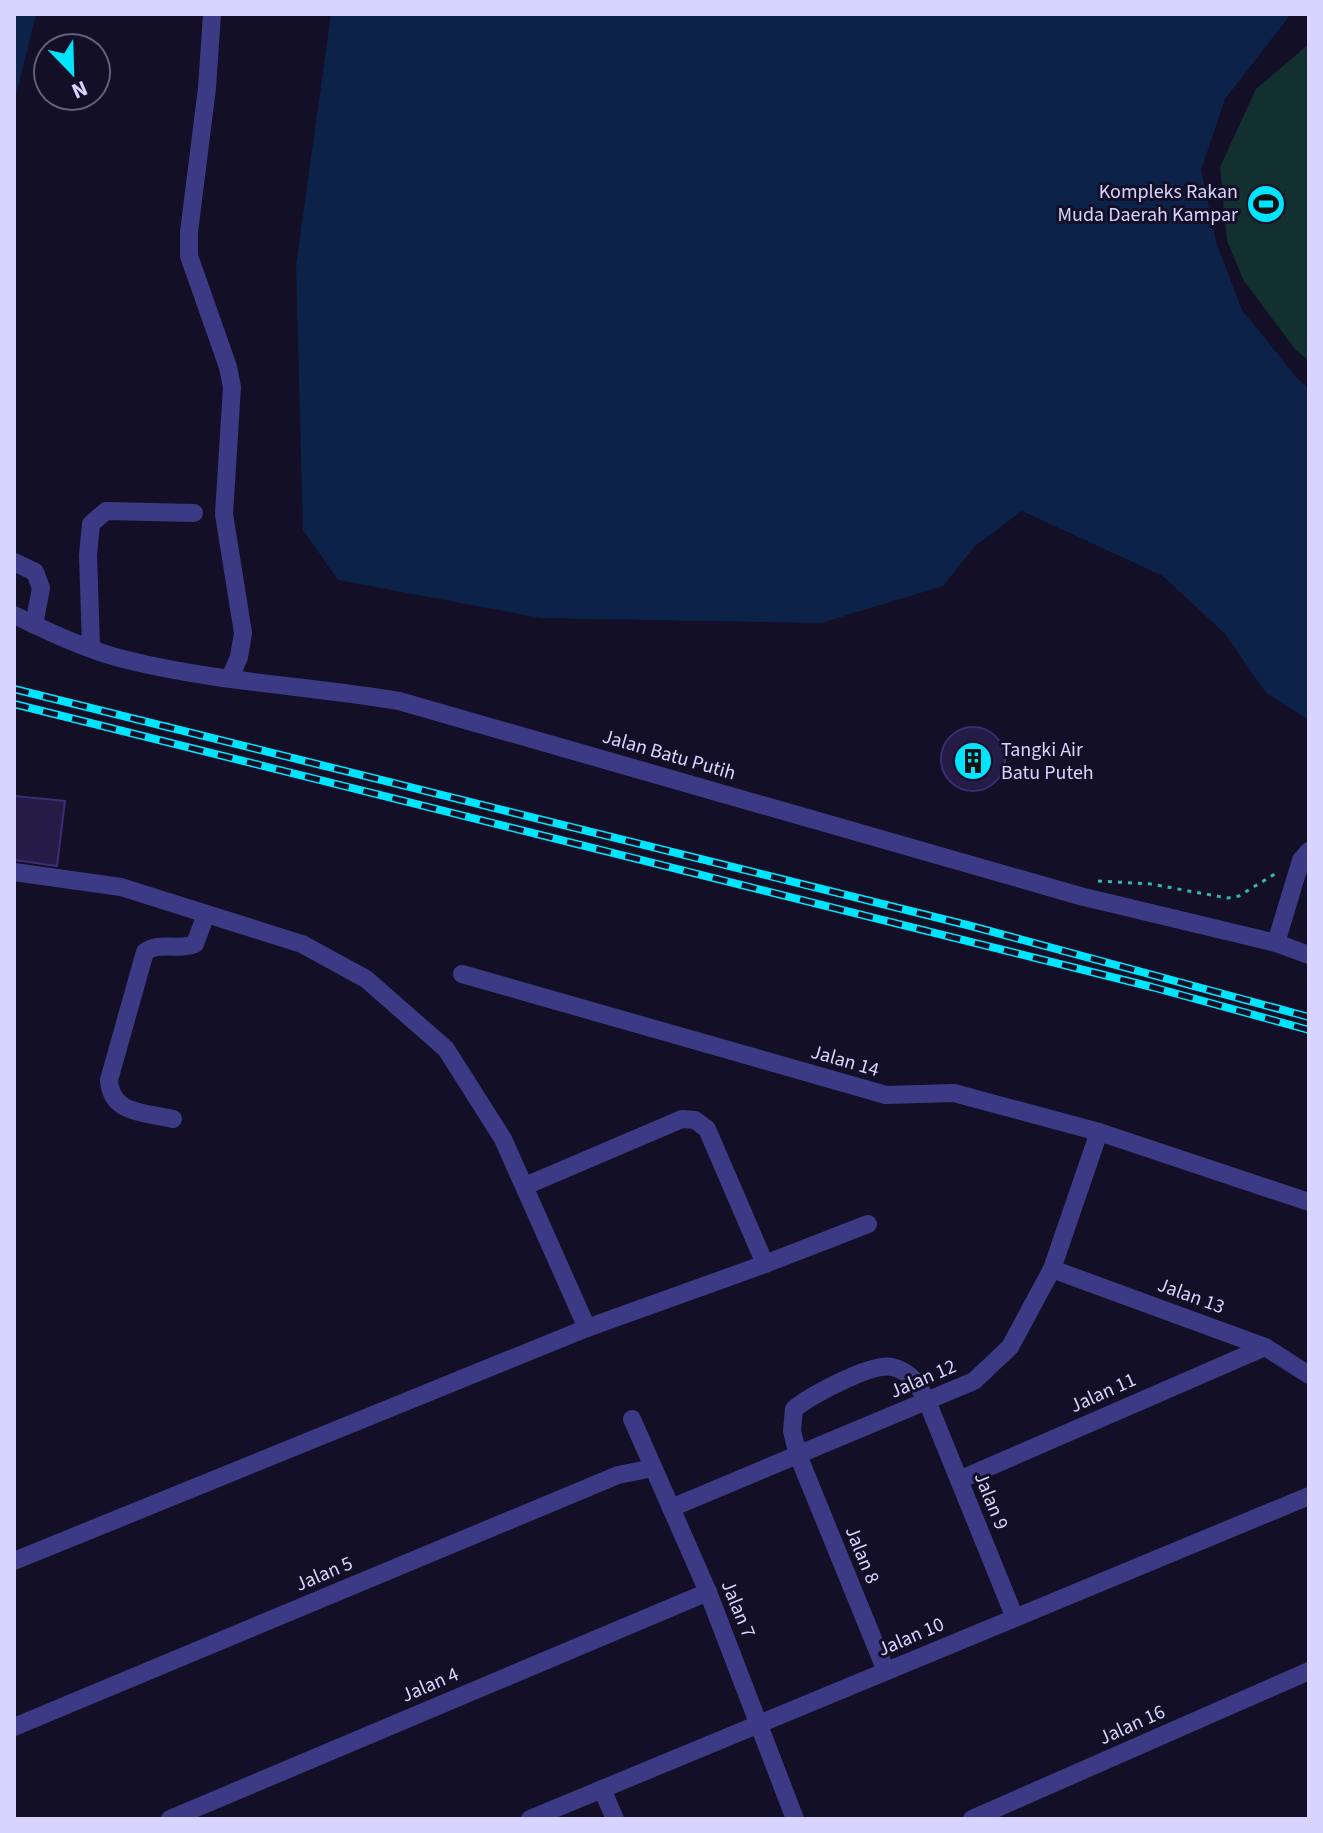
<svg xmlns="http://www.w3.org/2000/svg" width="1323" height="1833" font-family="'Source Sans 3',sans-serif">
<rect width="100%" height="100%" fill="#130f26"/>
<polygon fill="#12302f" points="1309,44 1309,361 1295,349 1244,281 1227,241 1220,167 1256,89"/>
<g fill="#0c2248">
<polygon points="14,14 36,14 14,103"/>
<polygon points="331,14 1291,14 1225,99 1201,170 1216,242 1242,310 1297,378 1309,388 1309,720 1266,693 1226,635 1163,576 1022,511 975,546 943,586 821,623 541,618 338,580 303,530 296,266"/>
</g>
<g fill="#241b47" stroke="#3b2d73" stroke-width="2">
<circle cx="973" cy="759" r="32"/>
<polygon points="14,796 65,801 57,866 14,860"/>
</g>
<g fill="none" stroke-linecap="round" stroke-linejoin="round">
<polyline stroke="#2fb8b0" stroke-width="3" stroke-dasharray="4 6" stroke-linecap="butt" points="1098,881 1151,884 1227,898 1239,896 1278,872"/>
<g stroke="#3d3a85" stroke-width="18">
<polyline points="212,14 207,88 189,232 189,256 228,367 232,387 224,514 243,633 239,657 230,678"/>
<polyline points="14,562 35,572 41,588 34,625"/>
<path d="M14 615C49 632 89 651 127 660 216 682 309 686 399 701L1080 896 1276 943 1309 955"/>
<polyline points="91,647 88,555 91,524 106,511 194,513"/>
<polyline points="14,872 121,887 302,944 366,979 446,1049 503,1139 587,1328"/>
<polyline points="1276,943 1301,860 1309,851"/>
<polyline points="462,974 886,1095 954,1093 1099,1132 1309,1202"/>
<path d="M173 1119C146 1112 111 1115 109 1080L145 952C159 941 178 951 195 944L206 914"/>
<polyline points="525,1186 682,1119 695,1120 707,1129 765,1264"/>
<polyline points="1052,1269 1265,1347 1309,1375"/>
<polyline points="632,1419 708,1592 795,1819"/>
<polyline points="959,1480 1265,1347"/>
<polyline points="671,1508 974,1381 1010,1347 1052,1269 1099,1132"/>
<polyline points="14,1561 587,1328 765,1264 868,1224"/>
<path d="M886 1671 798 1455 792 1431 794 1409C810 1396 872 1362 892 1367 911 1371 918 1385 927 1401L1015 1618"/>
<polyline points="14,1727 618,1475 653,1468"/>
<polyline points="602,1789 615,1819"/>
<polyline points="170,1819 708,1592"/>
<polyline points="530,1819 1309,1496"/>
<polyline points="972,1819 1309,1671"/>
</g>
<defs>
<g id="rail">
<polyline points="14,689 971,926 1309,1017"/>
<polyline points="14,704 1152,987 1309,1030"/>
</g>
</defs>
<use href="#rail" stroke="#00e5ff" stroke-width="8"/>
<use href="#rail" stroke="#130f26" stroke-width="5" stroke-dasharray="15" stroke-linecap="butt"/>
</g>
<defs>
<symbol id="stadium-disc" viewBox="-11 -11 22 22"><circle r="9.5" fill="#00e5ff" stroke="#130f26"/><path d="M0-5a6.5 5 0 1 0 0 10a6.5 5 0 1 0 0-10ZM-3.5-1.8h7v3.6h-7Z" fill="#111"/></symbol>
<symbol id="building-disc" viewBox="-11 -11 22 22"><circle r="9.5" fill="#00e5ff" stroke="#130f26"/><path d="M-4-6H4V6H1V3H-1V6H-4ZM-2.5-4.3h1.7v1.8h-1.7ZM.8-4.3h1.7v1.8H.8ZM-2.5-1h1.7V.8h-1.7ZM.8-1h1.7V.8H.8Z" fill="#111"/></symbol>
</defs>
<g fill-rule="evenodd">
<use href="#stadium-disc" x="1244" y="182" width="44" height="44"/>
<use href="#building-disc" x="951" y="739" width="44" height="44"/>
</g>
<g text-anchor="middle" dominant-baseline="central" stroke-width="6" stroke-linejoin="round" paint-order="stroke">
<g font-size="20" fill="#d9d4ff" stroke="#130f26" text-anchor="end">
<text x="1238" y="192">Kompleks Rakan<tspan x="1238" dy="23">Muda Daerah Kampar</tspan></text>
<text x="1001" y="750" text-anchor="start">Tangki Air<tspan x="1001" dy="23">Batu Puteh</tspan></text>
</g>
<g font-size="20" fill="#d9d4ff" stroke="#130f26">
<text transform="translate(669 755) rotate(16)">Jalan Batu Putih</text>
<text transform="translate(845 1061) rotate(16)">Jalan 14</text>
<text transform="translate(1191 1296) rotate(20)">Jalan 13</text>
<text transform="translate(923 1379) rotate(-23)">Jalan 12</text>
<text transform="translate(1103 1393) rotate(-24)">Jalan 11</text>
<text transform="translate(991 1501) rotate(68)">Jalan 9</text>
<text transform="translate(862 1555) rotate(68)">Jalan 8</text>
<text transform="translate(324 1574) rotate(-23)">Jalan 5</text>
<text transform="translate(738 1609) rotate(68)">Jalan 7</text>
<text transform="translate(911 1637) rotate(-23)">Jalan 10</text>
<text transform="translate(430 1685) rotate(-23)">Jalan 4</text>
<text transform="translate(1132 1725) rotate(-24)">Jalan 16</text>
</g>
</g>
<rect width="1323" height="1833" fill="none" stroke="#d9d4ff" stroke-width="32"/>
<g transform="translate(72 72) rotate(157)"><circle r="38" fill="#130f26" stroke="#625e7d" stroke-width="2"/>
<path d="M0-6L14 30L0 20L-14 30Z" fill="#00e5ff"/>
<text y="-12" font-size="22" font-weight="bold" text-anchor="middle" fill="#d9d4ff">N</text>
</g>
</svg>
